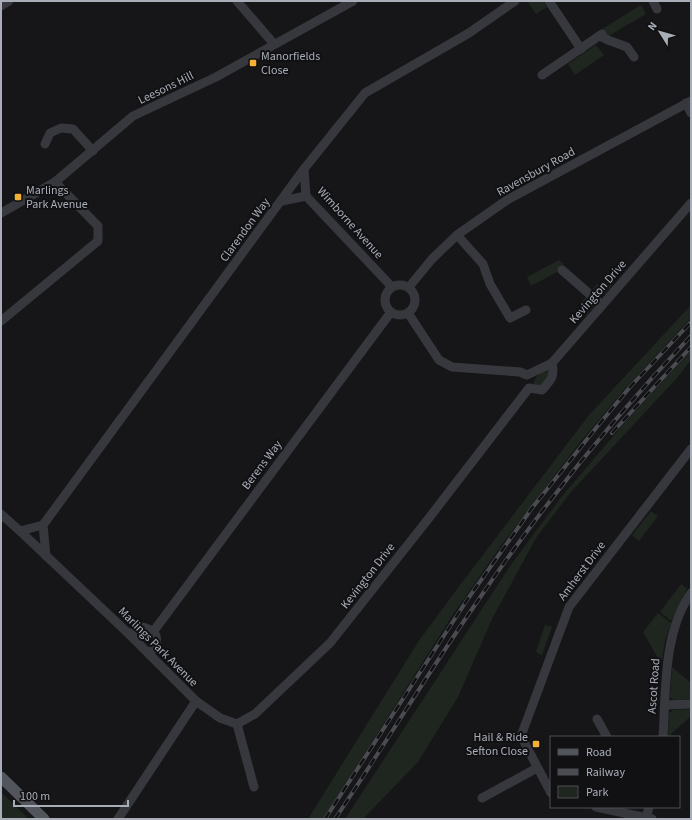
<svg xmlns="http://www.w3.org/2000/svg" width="692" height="820" font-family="'Source Sans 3',sans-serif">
<rect width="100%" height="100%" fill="#161618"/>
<g fill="#1e261f">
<polygon points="527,1 543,1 547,7 536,14"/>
<polygon points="641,5 646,14 607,37 602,29"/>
<polygon points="596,45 604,55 575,75 568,64"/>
<polygon points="559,260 564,264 557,272 531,286 527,277"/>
<polygon points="610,281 613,284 605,294 600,294 593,289 596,285"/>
<polygon points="586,297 593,303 593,307 586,315 581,311 582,301"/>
<polygon points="691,305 691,318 622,392 578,445 503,543 454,613 323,819 308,819 418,642 457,589 589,415"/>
<polygon points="691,350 691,360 677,378 571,492 536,538 492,619 458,697 418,762 363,819 345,819 510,566 562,496 622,426"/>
<path d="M547 368 551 371 542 386 533 384C535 377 540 371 547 368Z"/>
<polygon points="651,511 658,516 639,541 632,535"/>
<polygon points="681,584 687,589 671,621 660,612"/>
<polygon points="658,613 671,623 665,641 662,660 659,660 643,632"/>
<polygon points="545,625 552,627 542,655 536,652"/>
<polygon points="672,667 691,683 691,699 673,700 670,697"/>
<polygon points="691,709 691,716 668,737 669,713 673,710"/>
<polygon points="1,792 4,795 29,819 1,819"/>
</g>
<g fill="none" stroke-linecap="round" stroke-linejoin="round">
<g stroke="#37383d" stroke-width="9">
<polyline points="237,1 274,44"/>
<polyline points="549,1 581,49"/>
<polyline points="653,1 657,9"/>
<polyline points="1,6 9,1"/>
<polyline points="600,36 608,40 627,47 634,57"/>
<polyline points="542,75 602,34"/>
<polyline points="686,103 691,113"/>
<polyline points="45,144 50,133 61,128 73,129 93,151"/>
<polyline points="304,169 306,196 392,287"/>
<polyline points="282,201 306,196"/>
<polyline points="1,213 55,182 133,116 216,77 353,1"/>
<polyline points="457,235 483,264 490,284 510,318 526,310"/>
<polyline points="562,270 602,305"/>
<circle cx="400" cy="300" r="15"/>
<polyline points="409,287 432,259 457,235 507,200 691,101"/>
<polyline points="408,313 439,360 452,367 520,372 527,375 552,363"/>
<polyline points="1,321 98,241 98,226 55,182"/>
<polyline points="1,514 20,531 130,635 196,701 118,819"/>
<polyline points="43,525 46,556"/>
<polyline points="20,531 43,525 304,169 365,93 469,33 515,1"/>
<polyline points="153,632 391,312"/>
<path d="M130 635 138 628 143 627C160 632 160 642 149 654"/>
<path d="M196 701 220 718 237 724 255 714 330 643 429 518 529 388 542 390C551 380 555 377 552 363L691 203"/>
<polyline points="665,705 691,704"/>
<polyline points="597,719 607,737"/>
<polyline points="237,724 254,787"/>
<path d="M663 737C666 691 663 632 691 593"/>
<polyline points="551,793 521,736 569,607 691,449"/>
<polyline points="482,798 537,768"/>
<polyline points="596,807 652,819"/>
<polyline points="646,818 649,807"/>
</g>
<polyline stroke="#53555c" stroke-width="11" points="1,777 44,819"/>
<defs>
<g id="rail">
<polyline points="612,433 691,347"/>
<polyline points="325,819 467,600 532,508 596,428 630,387 691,322"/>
<path d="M335 819C384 746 429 671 479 599 543 505 613 418 691 336"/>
</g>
</defs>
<use href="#rail" stroke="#4a4c52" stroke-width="4"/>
<use href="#rail" stroke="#111113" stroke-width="2.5" stroke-dasharray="8" stroke-linecap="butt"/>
</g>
<g fill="#f2b134" stroke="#111113" stroke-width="1.5">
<rect x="249" y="59" width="8" height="8" rx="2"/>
<rect x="14" y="193" width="8" height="8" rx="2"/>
<rect x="532" y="740" width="8" height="8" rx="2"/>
</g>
<g text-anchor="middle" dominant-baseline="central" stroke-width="4" stroke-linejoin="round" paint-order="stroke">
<g font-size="12" fill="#a8adb8" stroke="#111113" text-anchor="start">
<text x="261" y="56">Manorfields<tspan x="261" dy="14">Close</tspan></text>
<text x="26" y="190">Marlings<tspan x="26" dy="14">Park Avenue</tspan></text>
<text x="528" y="737" text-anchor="end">Hail &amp; Ride<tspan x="528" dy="14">Sefton Close</tspan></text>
</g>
<g font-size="12" fill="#a8adb8" stroke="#111113">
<text transform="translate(166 88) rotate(-26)">Leesons Hill</text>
<text transform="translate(536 172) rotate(-29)">Ravensbury Road</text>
<text transform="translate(350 223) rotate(48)">Wimborne Avenue</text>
<text transform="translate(245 230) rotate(-54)">Clarendon Way</text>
<text transform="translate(598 292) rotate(-49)">Kevington Drive</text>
<text transform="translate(262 465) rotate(-53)">Berens Way</text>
<text transform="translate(582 571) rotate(-53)">Amherst Drive</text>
<text transform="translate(368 576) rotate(-52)">Kevington Drive</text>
<text transform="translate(158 647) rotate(45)">Marlings Park Avenue</text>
<text transform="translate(654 686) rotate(-86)">Ascot Road</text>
</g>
</g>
<rect width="692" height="820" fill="none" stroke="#a8adb8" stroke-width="4"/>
<rect x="550" y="736" width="130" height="72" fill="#111113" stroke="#4d4f55"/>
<rect x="558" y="749" width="20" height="6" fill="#53555c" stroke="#4d4f55"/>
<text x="586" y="756" font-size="12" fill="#a8adb8">Road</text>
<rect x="558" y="769" width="20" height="6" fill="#4a4c52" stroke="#4d4f55"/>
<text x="586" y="776" font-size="12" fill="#a8adb8">Railway</text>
<rect x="558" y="786" width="20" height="12" fill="#1e261f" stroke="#4d4f55"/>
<text x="586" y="796" font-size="12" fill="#a8adb8">Park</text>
<g transform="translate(660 32) rotate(307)" stroke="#111113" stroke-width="3" paint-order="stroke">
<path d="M0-3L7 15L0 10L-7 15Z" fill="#a8adb8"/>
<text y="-6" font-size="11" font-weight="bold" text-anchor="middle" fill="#a8adb8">N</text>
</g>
<path d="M14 800v6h114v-6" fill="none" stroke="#a8adb8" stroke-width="2"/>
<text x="20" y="800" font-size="12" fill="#a8adb8" stroke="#111113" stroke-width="3" paint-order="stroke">100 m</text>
</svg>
